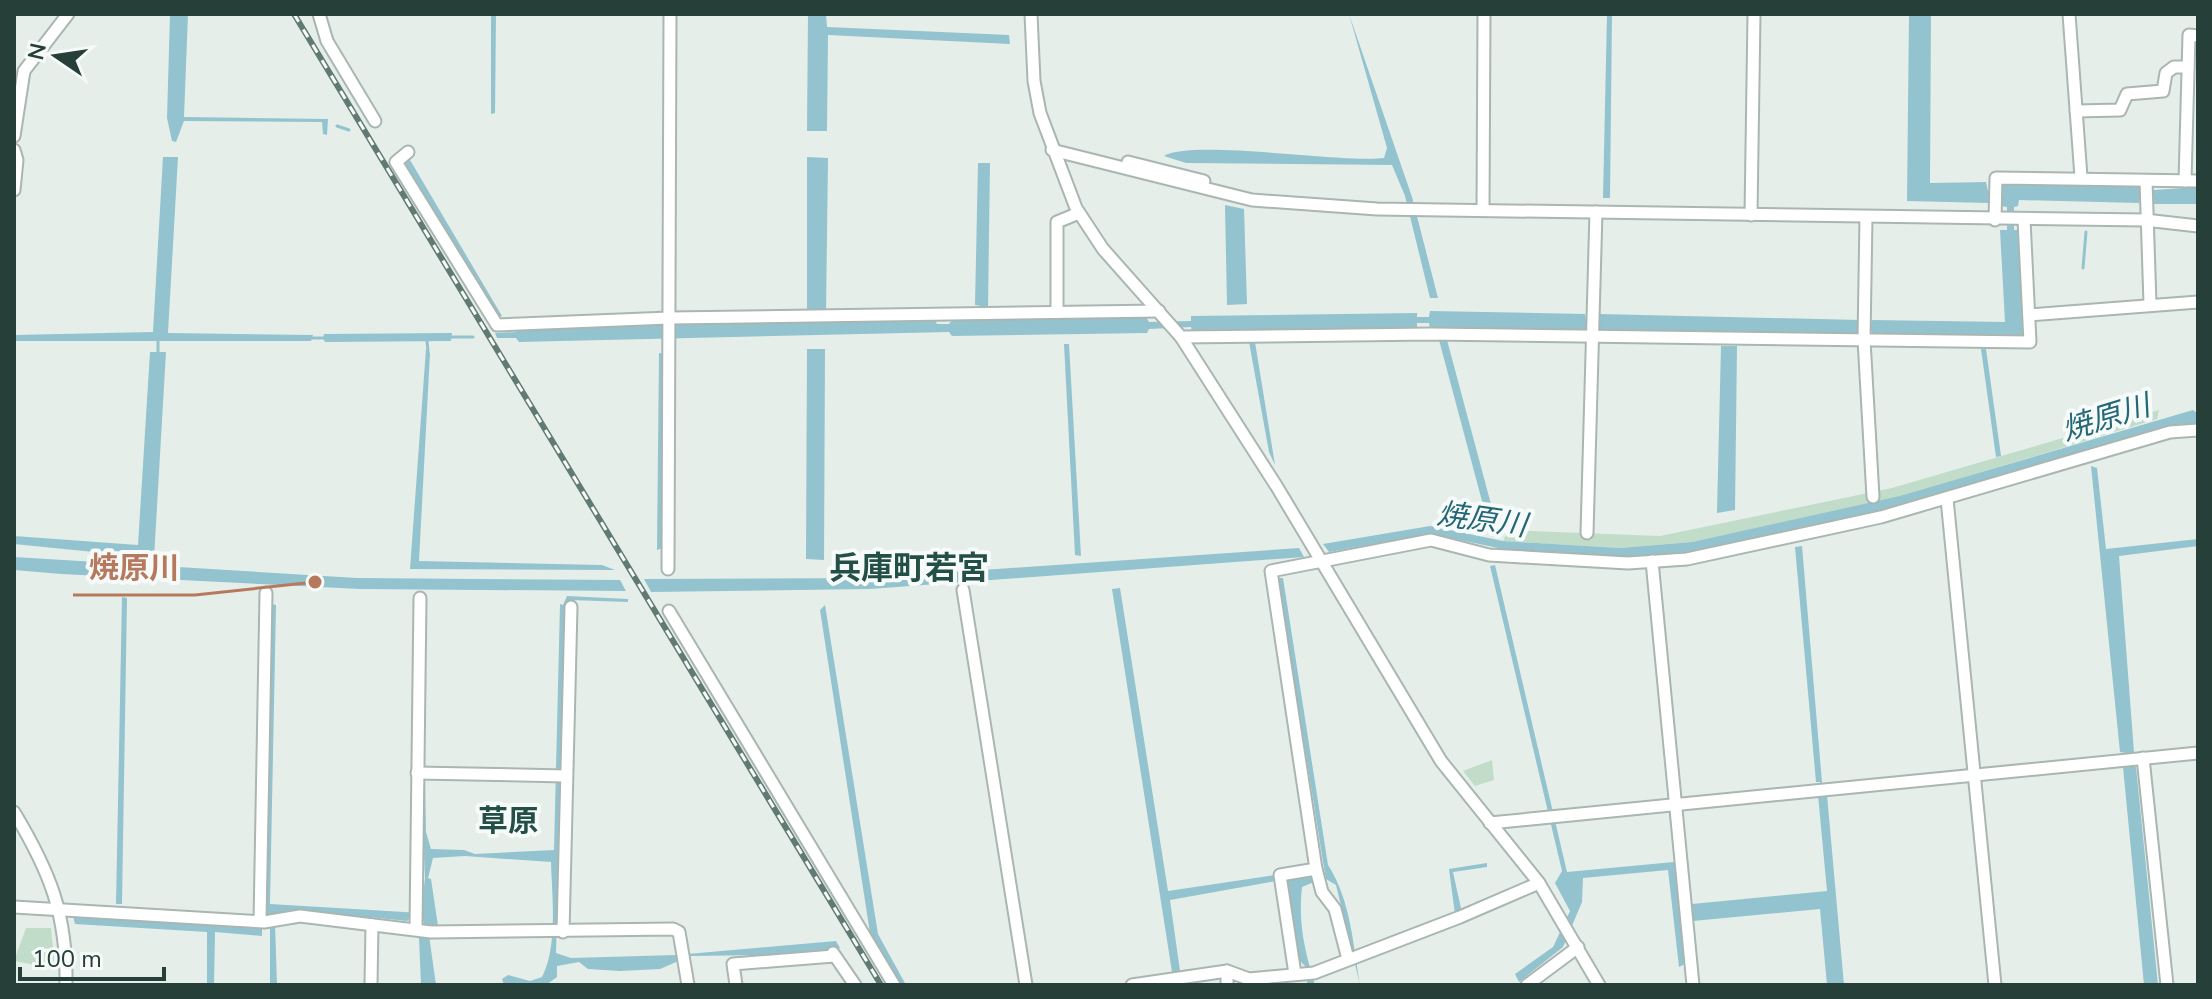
<svg xmlns="http://www.w3.org/2000/svg" width="2212" height="999" font-family="'Nunito Sans','Noto Sans JP',sans-serif">
<rect width="100%" height="100%" fill="#e6eeea"/>
<g fill="#c1ddc9">
<polygon points="2159,410 2157,419 1900,497 1692,542 1620,548 1503,541 1508,530 1660,536 1892,488"/>
<polygon points="1492,760 1494,780 1475,786 1463,771"/>
<polygon points="26,928 51,928 55,969 14,961"/>
</g>
<g fill="#93c3ce">
<polygon points="170,14 188,14 184,117 328,119 327,135 323,134 322,122 184,121 176,142 172,141 167,118"/>
<polygon points="491,14 496,14 495,113 491,114"/>
<polygon points="808,14 826,14 827,27 1009,35 1010,44 828,35 827,131 807,131"/>
<path d="M1349 14 1412 197 1438 298H1430L1405 196 1392 165 1186 163 1164 156C1191 139 1341 163 1384 158L1387 148Z"/>
<polygon points="1607,14 1612,14 1610,198 1603,198"/>
<polygon points="1909,14 1931,14 1930,183 1986,182 1988,191 2000,191 2002,184 2139,185 2140,191 2198,187 2198,204 2153,204 2152,197 2140,197 2139,203 2019,200 2018,206 2014,207 2014,230 2018,230 2023,336 1872,335 1872,331 1860,331 1860,336 1599,331 1598,326 1586,326 1586,330 1430,329 1429,323 1417,323 1417,327 1192,332 1191,327 1149,329 1147,333 952,336 949,332 519,342 516,338 497,338 495,333 516,332 517,327 663,325 663,329 675,329 676,325 935,320 937,324 949,324 952,320 1146,317 1149,322 1191,321 1191,316 1417,313 1417,317 1429,317 1430,311 1585,314 1586,319 1599,320 1600,314 1859,320 1859,325 1871,325 1872,320 2005,322 2000,230 2007,230 2007,207 2000,206 2000,194 1988,195 1988,203 1907,201"/>
<polygon points="163,157 178,157 168,333 313,335 311,341 14,341 14,335 153,332"/>
<polygon points="807,157 828,158 826,313 807,313"/>
<polygon points="410,160 502,316 498,317 405,163"/>
<polygon points="978,163 990,163 988,307 975,305"/>
<polygon points="1225,205 1244,209 1247,304 1227,305"/>
<polygon points="452,333 451,341 325,342 323,338 324,334"/>
<polygon points="1439,340 1447,340 1499,534 1490,531"/>
<polygon points="1249,342 1255,342 1275,465 1269,452"/>
<polygon points="1064,344 1069,344 1081,556 1075,555"/>
<polygon points="1721,346 1737,346 1735,510 1717,513"/>
<polygon points="426,349 430,353 419,561 602,565 615,570 410,569"/>
<polygon points="807,349 825,349 824,560 806,559"/>
<polygon points="1981,349 1986,349 2001,456 1996,457"/>
<polygon points="150,352 166,352 154,558 14,544 14,536 138,545"/>
<polygon points="659,353 665,354 663,548 657,550"/>
<polygon points="2193,410 2198,414 2198,425 2164,427 1906,506 1667,556 1627,558 1508,550 1431,534 1329,552 1323,544 1430,526 1503,541 1620,548 1692,542 1900,496"/>
<polygon points="2091,466 2097,468 2106,549 2198,539 2198,546 2119,556 2134,752 2130,753 2131,766 2136,767 2158,985 2144,985 2123,767 2128,766 2126,753 2120,752"/>
<polygon points="1802,546 1823,794 1827,795 1844,985 1827,985 1820,909 1693,921 1692,914 1680,915 1685,964 1679,967 1668,870 1583,878 1582,902 1563,947 1519,982 1515,974 1553,947 1570,911 1555,883 1562,871 1490,566 1495,565 1567,872 1674,862 1680,912 1692,911 1692,904 1827,891 1818,795 1821,794 1820,782 1816,782 1795,547"/>
<polygon points="1299,548 1304,557 870,589 651,592 644,579 869,578"/>
<polygon points="14,557 357,578 620,580 626,591 360,589 61,574 14,570"/>
<path d="M1278 578H1283L1328 865C1351 901 1353 944 1360 985L1336 885 1326 879 1324 868Z"/>
<polygon points="1120,588 1168,891 1275,875 1276,881 1170,900 1180,971 1172,972 1112,589"/>
<path d="M567 596 628 599V602L570 600 565 607 556 953 571 958 676 955 836 941 840 948 824 954 690 956 660 969 620 971 588 969 579 962 557 966V977L546 985H504L502 979 508 975 530 981 542 977C558 946 552 897 551 862L465 856 433 858 428 878 431 879 438 926 428 928 436 985H421L419 938 425 928 422 916H412L407 921 369 917 275 923 277 985H270V917L265 914 272 604 276 605 270 904 421 913 425 878 421 779 425 777 426 832 431 849 464 850 475 854 554 850 560 604 563 605Z"/>
<polygon points="122,597 127,598 122,904 116,904"/>
<polygon points="825,605 878,934 906,985 900,985 872,940 862,943 858,937 870,933 820,610"/>
<polygon points="1487,863 1487,867 1453,872 1462,913 1455,914 1449,869"/>
<path d="M1310 876 1314 882 1302 887C1298 924 1305 951 1315 985H1307V968L1299 960 1287 880Z"/>
<polygon points="73,916 262,928 262,936 215,932 214,985 207,985 207,932 75,924"/>
</g>
<g fill="none" stroke-linecap="round" stroke-linejoin="round">
<g stroke="#93c3ce" stroke-width="3">
<polyline points="337,126 349,130"/>
<polyline points="2083,268 2086,232"/>
<polyline points="450,337 473,337"/>
<polyline points="310,338 326,338"/>
<polyline points="158,341 158,352"/>
<polyline points="427,341 428,351"/>
</g>
<defs>
<g id="minor">
<polyline points="319,14 327,41 375,121"/>
<polyline points="1031,14 1034,81 1040,113 1076,208 1103,249 1181,337 1277,487 1441,761 1539,883 1599,985"/>
<polyline points="2069,14 2081,177"/>
<polyline points="2076,111 2120,110 2127,94 2163,91 2166,73 2174,67 2188,67"/>
<polyline points="14,136 24,71 68,14"/>
<polyline points="14,150 17,160 14,190"/>
<polyline points="1052,150 1252,200 1377,209 2145,220 2198,226"/>
<polyline points="408,152 396,162 497,325 669,318 1159,311"/>
<polyline points="1128,162 1204,181"/>
<polyline points="2146,181 2150,304"/>
<polyline points="2185,181 2189,35 2198,36"/>
<polyline points="1483,210 1484,14"/>
<polyline points="1751,215 1754,14"/>
<polyline points="1866,217 1864,340 1873,497"/>
<polyline points="1995,220 1996,178 2198,181"/>
<polyline points="1057,312 1057,222 1079,213"/>
<polyline points="2029,315 2198,302"/>
<polyline points="1181,337 1431,334 2030,342 2024,220"/>
<polyline points="1947,499 1995,985"/>
<polyline points="1587,533 1596,212"/>
<polyline points="1652,561 1693,985"/>
<polyline points="668,569 670,14"/>
<polyline points="963,590 1026,985"/>
<polyline points="669,611 894,985"/>
<polyline points="2143,758 2167,985"/>
<polyline points="417,773 566,776"/>
<path d="M14 812C50 872 67 914 66 985"/>
<polyline points="1490,823 2198,753"/>
<polyline points="14,907 264,922 300,916 431,932 673,929 679,932 688,985"/>
<polyline points="260,921 266,593"/>
<polyline points="416,928 420,598"/>
<polyline points="563,932 571,607"/>
<polyline points="833,953 855,985"/>
<polyline points="1348,959 1335,909 1322,892 1316,869 1271,571 1431,540 1489,555 1628,563 1687,559 1881,517 2170,432 2198,430"/>
<polyline points="1295,974 1280,875 1316,869"/>
<polyline points="371,985 372,925"/>
<polyline points="736,985 733,964 834,956"/>
<polyline points="1132,985 1227,971"/>
<polyline points="1227,985 1227,971 1249,979 1314,973 1460,917 1539,883"/>
<polyline points="1527,985 1578,947"/>
</g>
</defs>
<use href="#minor" stroke="#a9b6b1" stroke-width="15"/>
<use href="#minor" stroke="#fff" stroke-width="11"/>
<defs>
<polyline id="rail" points="294,14 881,985"/>
</defs>
<use href="#rail" stroke="#617a74" stroke-width="6"/>
<use href="#rail" stroke="#f6faf8" stroke-width="3" stroke-dasharray="9" stroke-linecap="butt"/>
</g>
<g text-anchor="middle" dominant-baseline="central" stroke-width="8" stroke-linejoin="round" paint-order="stroke">
<g font-size="30" font-style="italic" fill="#246776" stroke="#f6faf8">
<text transform="translate(2106 418) rotate(-17)">焼原川</text>
<text transform="translate(1482 520) rotate(8)">焼原川</text>
</g>
<g font-size="30" font-weight="bold" fill="#234f46" stroke="#f6faf8">
<text x="508" y="821">草原</text>
</g>
<g font-size="32" font-weight="bold" fill="#234f46" stroke="#f6faf8">
<text x="909" y="568">兵庫町若宮</text>
</g>
</g>
<path fill="none" stroke="#b7795e" stroke-width="3" d="M315 582L195 595H73"/>
<circle fill="#b7795e" stroke="#f6faf8" stroke-width="3" cx="315" cy="582" r="8"/>
<g font-size="30" text-anchor="middle" font-weight="bold" fill="#b7795e" stroke="#f6faf8" stroke-width="8" stroke-linejoin="round" paint-order="stroke">
<text x="134" y="578">焼原川</text>
</g>
<rect width="2212" height="999" fill="none" stroke="#263f39" stroke-width="32"/>
<g transform="translate(56 56) rotate(283)" stroke="#f6faf8" stroke-width="6" paint-order="stroke">
<path d="M0-6L14 30L0 20L-14 30Z" fill="#263f39"/>
<text y="-12" font-size="22" font-weight="bold" text-anchor="middle" fill="#263f39">N</text>
</g>
<path d="M20 967v12h144v-12" fill="none" stroke="#263f39" stroke-width="4"/>
<text x="32" y="967" font-size="24" fill="#263f39" stroke="#f6faf8" stroke-width="6" paint-order="stroke">100 m</text>
</svg>
